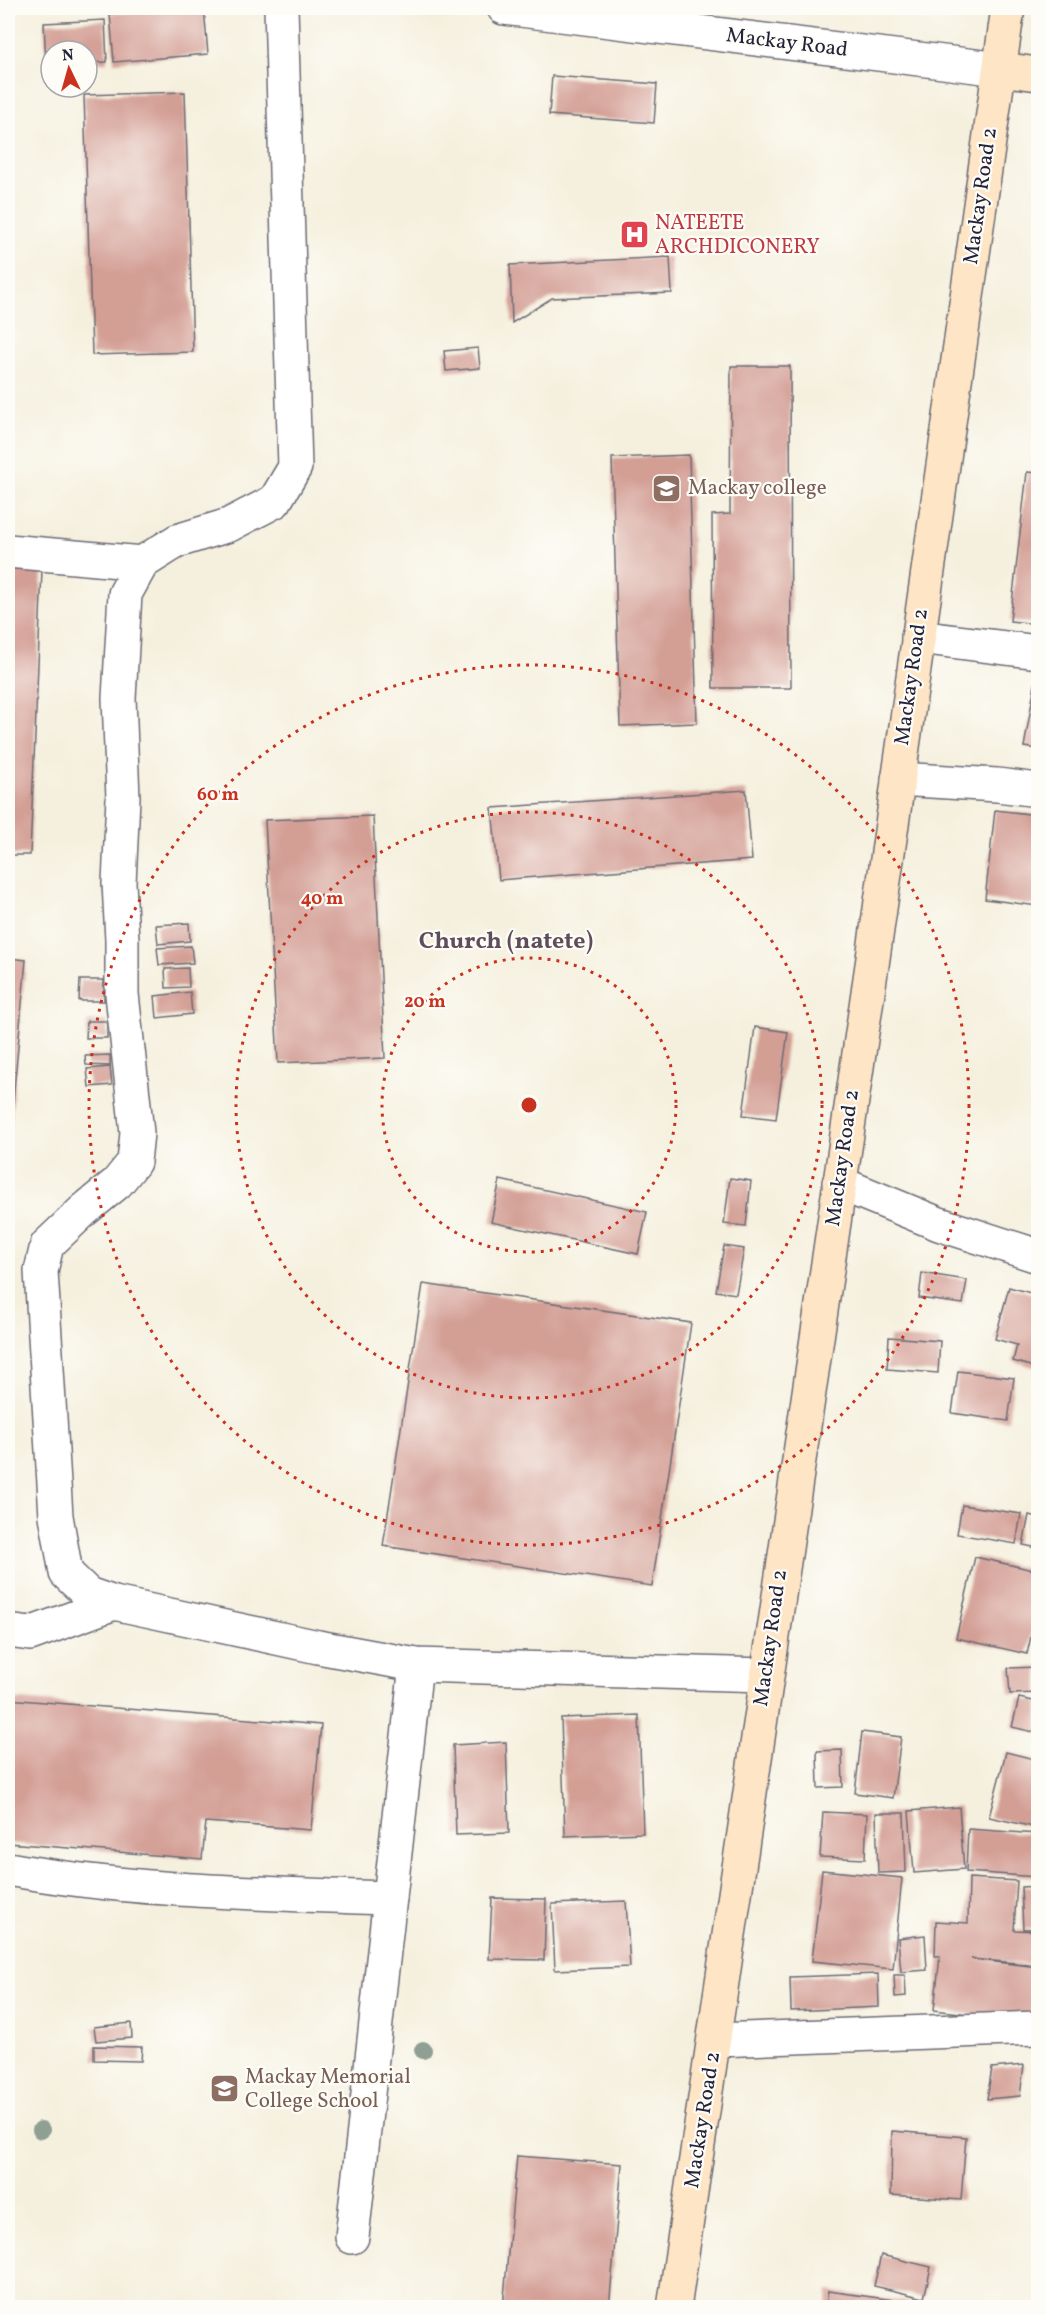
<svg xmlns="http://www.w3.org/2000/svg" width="1046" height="2315" font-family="Vollkorn,serif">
<rect width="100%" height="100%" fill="#fdfcf7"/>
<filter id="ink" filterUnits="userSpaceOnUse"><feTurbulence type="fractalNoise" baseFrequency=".0167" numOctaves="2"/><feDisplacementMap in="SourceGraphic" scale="12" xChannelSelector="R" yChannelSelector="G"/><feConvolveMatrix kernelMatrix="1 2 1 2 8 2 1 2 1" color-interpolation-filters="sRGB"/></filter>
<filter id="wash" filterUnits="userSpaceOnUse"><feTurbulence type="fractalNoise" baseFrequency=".008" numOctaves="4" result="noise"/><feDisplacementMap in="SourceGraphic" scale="24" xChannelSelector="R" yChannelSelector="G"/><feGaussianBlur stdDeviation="1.35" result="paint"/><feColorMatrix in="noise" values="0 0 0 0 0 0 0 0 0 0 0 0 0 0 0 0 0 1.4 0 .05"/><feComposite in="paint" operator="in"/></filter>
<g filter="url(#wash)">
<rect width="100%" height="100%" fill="#f5f0de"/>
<g id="blocks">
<g fill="#d39e94">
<polygon points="187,8 204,8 208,54 114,62 110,14"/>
<polygon points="105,20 107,62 87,63 87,51 51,51 51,65 46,65 44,23"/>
<polygon points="552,76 657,84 654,123 549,115"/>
<polygon points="185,92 193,352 92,355 84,95"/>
<polygon points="670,257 672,293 552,298 512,323 510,265"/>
<polygon points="478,348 480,368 446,371 444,351"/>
<polygon points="731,366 790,366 791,688 713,688 712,515 730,514"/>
<polygon points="689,455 697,723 620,726 612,458"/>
<polygon points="1027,472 1038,473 1038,624 1010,621"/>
<polygon points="8,568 42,570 30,855 8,855"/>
<polygon points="1037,673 1038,673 1038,749 1024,747"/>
<polygon points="746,790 752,860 499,880 492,808"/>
<polygon points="995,810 1038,815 1038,906 985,899"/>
<polygon points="373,816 385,1058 278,1063 265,820"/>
<polygon points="189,923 190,941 158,944 156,925"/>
<polygon points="191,946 193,963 159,965 157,948"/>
<polygon points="8,958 26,960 9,1145 8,1145"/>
<polygon points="188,968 189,987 166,988 165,969"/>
<polygon points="80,980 104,980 104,1001 79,1001"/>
<polygon points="190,992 192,1014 157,1018 155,996"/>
<polygon points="87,1021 107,1021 107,1038 86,1038"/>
<polygon points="755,1027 788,1032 776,1119 743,1115"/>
<polygon points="110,1055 110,1066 86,1065 85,1056"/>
<polygon points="110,1067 112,1085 89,1087 87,1069"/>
<polygon points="730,1178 751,1181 746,1226 724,1224"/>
<polygon points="500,1180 647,1212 638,1254 491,1222"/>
<polygon points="724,1246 744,1249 736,1294 716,1291"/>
<polygon points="922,1273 967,1280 963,1304 919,1298"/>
<polygon points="423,1284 691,1323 652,1586 383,1546"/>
<polygon points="1009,1287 1038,1295 1037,1368 1013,1361 1017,1345 995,1339"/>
<polygon points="889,1337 940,1341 938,1373 887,1369"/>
<polygon points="958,1371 1014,1378 1008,1421 952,1413"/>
<polygon points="962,1505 1021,1514 1016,1544 957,1534"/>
<polygon points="1029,1515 1038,1517 1038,1548 1023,1545"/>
<polygon points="975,1557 1038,1571 1038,1605 1027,1654 956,1638"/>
<polygon points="1038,1667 1038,1693 1010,1694 1008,1668"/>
<polygon points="1019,1698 1038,1702 1038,1733 1012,1727"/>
<polygon points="8,1699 321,1725 311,1830 206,1822 202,1859 8,1843"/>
<polygon points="639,1715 643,1833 565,1836 561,1718"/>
<polygon points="862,1732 901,1737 893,1798 855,1793"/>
<polygon points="506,1742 509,1833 456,1835 453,1745"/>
<polygon points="842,1750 843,1787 818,1788 817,1751"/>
<polygon points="1006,1752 1038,1760 1038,1828 989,1817"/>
<polygon points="959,1807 964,1869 914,1873 909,1811"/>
<polygon points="823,1812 867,1814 865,1859 820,1857"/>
<polygon points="876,1813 904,1813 906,1872 878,1873"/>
<polygon points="968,1829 1038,1834 1038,1877 966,1872"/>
<polygon points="822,1870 902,1878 893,1969 812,1961"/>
<polygon points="969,1878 1017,1881 1014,1930 1038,1931 1038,1965 971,1959 1038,1967 1038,2022 934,2010 940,1956 935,1956 936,1921 968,1923"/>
<polygon points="1038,1886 1038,1929 1023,1929 1021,1887"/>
<polygon points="492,1898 546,1899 544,1960 489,1959"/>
<polygon points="626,1901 630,1967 555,1970 552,1904"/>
<polygon points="925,1935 927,1970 901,1972 898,1938"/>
<polygon points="878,1974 879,2007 791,2011 790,1977"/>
<polygon points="894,1975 905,1975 906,1996 895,1997"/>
<polygon points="131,2023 132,2038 96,2041 94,2027"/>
<polygon points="94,2046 142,2047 141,2061 94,2060"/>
<polygon points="1024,2065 1020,2096 987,2099 992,2068"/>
<polygon points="892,2131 966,2137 961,2200 891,2195"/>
<polygon points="517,2156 622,2164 609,2308 503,2308"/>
<polygon points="881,2255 931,2267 924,2298 874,2286"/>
<polygon points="828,2291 908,2302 907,2308 826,2308"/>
</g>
</g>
</g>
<g filter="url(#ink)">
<use href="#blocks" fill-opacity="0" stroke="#6c6a74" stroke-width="1.5"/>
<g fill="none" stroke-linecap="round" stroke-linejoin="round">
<defs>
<g id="street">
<polyline points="281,8 295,467 275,501 229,525 177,541 142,563 125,594 119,698 123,798 119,883 122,940 122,994 137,1133 134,1162 117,1183 84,1210 47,1245 41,1271 56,1516 66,1573 88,1594 114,1603 318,1647 416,1665 766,1675"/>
<polyline points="504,8 1000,69"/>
<polyline points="8,551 142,563"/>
<polyline points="918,637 1038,652"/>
<polyline points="898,779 997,785 1038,790"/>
<polyline points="839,1183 939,1224 1038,1256"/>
<polyline points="8,1631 30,1634 114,1603"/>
<path d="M8 1869C134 1892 262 1893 390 1898"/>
<polyline points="715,2040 1038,2028"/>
<polyline points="352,2237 416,1665"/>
</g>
<g id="secondary">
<polyline points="1000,69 1038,74"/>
<polyline points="674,2308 872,965 1008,8"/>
</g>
</defs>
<use href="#street" stroke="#6c6a74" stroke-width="36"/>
<use href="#secondary" stroke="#6c6a74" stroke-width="36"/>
<use href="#street" stroke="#fff" stroke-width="33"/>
<use href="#secondary" stroke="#fde5c5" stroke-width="33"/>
</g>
<g fill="#909f94">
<circle cx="423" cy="2050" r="9"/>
<circle cx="41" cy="2130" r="9"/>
</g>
</g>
<g fill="none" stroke="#c8321e" stroke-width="3" stroke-dasharray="3 6">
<circle cx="529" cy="1105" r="147"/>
<circle cx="529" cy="1105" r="293"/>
<circle cx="529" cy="1105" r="440"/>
</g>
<defs>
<symbol id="hospital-square" viewBox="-11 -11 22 22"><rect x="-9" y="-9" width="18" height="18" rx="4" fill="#e0444e" stroke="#fdfcf7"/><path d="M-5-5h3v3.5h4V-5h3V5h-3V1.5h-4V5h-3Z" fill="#fff"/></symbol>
<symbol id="school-square" viewBox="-11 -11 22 22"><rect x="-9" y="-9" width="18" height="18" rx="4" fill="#8d6e63" stroke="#fdfcf7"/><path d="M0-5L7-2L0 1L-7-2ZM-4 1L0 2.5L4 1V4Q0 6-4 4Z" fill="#fff"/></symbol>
</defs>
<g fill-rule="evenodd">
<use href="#hospital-square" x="618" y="218" width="33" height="33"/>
<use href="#school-square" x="650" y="472" width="33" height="33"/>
<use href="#school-square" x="208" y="2072" width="33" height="33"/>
</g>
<g text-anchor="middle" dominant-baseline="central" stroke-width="4.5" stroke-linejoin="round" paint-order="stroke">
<g font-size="21" fill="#22223b" stroke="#fdfcf7">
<text transform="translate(787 43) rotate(7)">Mackay Road</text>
<text transform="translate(981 196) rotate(-82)">Mackay Road 2</text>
<text transform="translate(912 677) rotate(-82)">Mackay Road 2</text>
<text transform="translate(843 1158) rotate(-82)">Mackay Road 2</text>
<text transform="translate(771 1638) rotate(-82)">Mackay Road 2</text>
<text transform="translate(703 2120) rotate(-81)">Mackay Road 2</text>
</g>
<g font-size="21" fill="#be3a42" stroke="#fdfcf7" text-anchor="start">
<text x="655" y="223">NATEETE<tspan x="655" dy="24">ARCHDICONERY</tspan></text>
</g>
<g font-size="21" fill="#785e54" stroke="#fdfcf7" text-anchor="start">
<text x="688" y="488">Mackay college</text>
<text x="245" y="2077">Mackay Memorial<tspan x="245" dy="24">College School</tspan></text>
</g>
<g font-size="24" font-weight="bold" fill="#604d5a" stroke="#fdfcf7">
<text x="506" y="942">Church (natete)</text>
</g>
</g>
<circle cx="529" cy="1105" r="9" fill="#c8321e" stroke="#fdfcf7" stroke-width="3"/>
<g font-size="18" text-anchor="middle" font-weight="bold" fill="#c8321e" stroke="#fdfcf7" stroke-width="4.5" stroke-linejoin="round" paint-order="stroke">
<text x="218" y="800">60 m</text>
<text x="322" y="904">40 m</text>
<text x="425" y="1007">20 m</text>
</g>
<rect width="1046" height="2315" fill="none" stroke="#fdfcf7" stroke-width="30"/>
<g transform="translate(69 69) rotate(355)"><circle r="28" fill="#fdfcf7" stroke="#a5a5ac" stroke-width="1.5"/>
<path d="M0-4.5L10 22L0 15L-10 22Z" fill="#c8321e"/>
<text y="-9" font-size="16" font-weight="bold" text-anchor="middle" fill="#22223b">N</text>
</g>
</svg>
